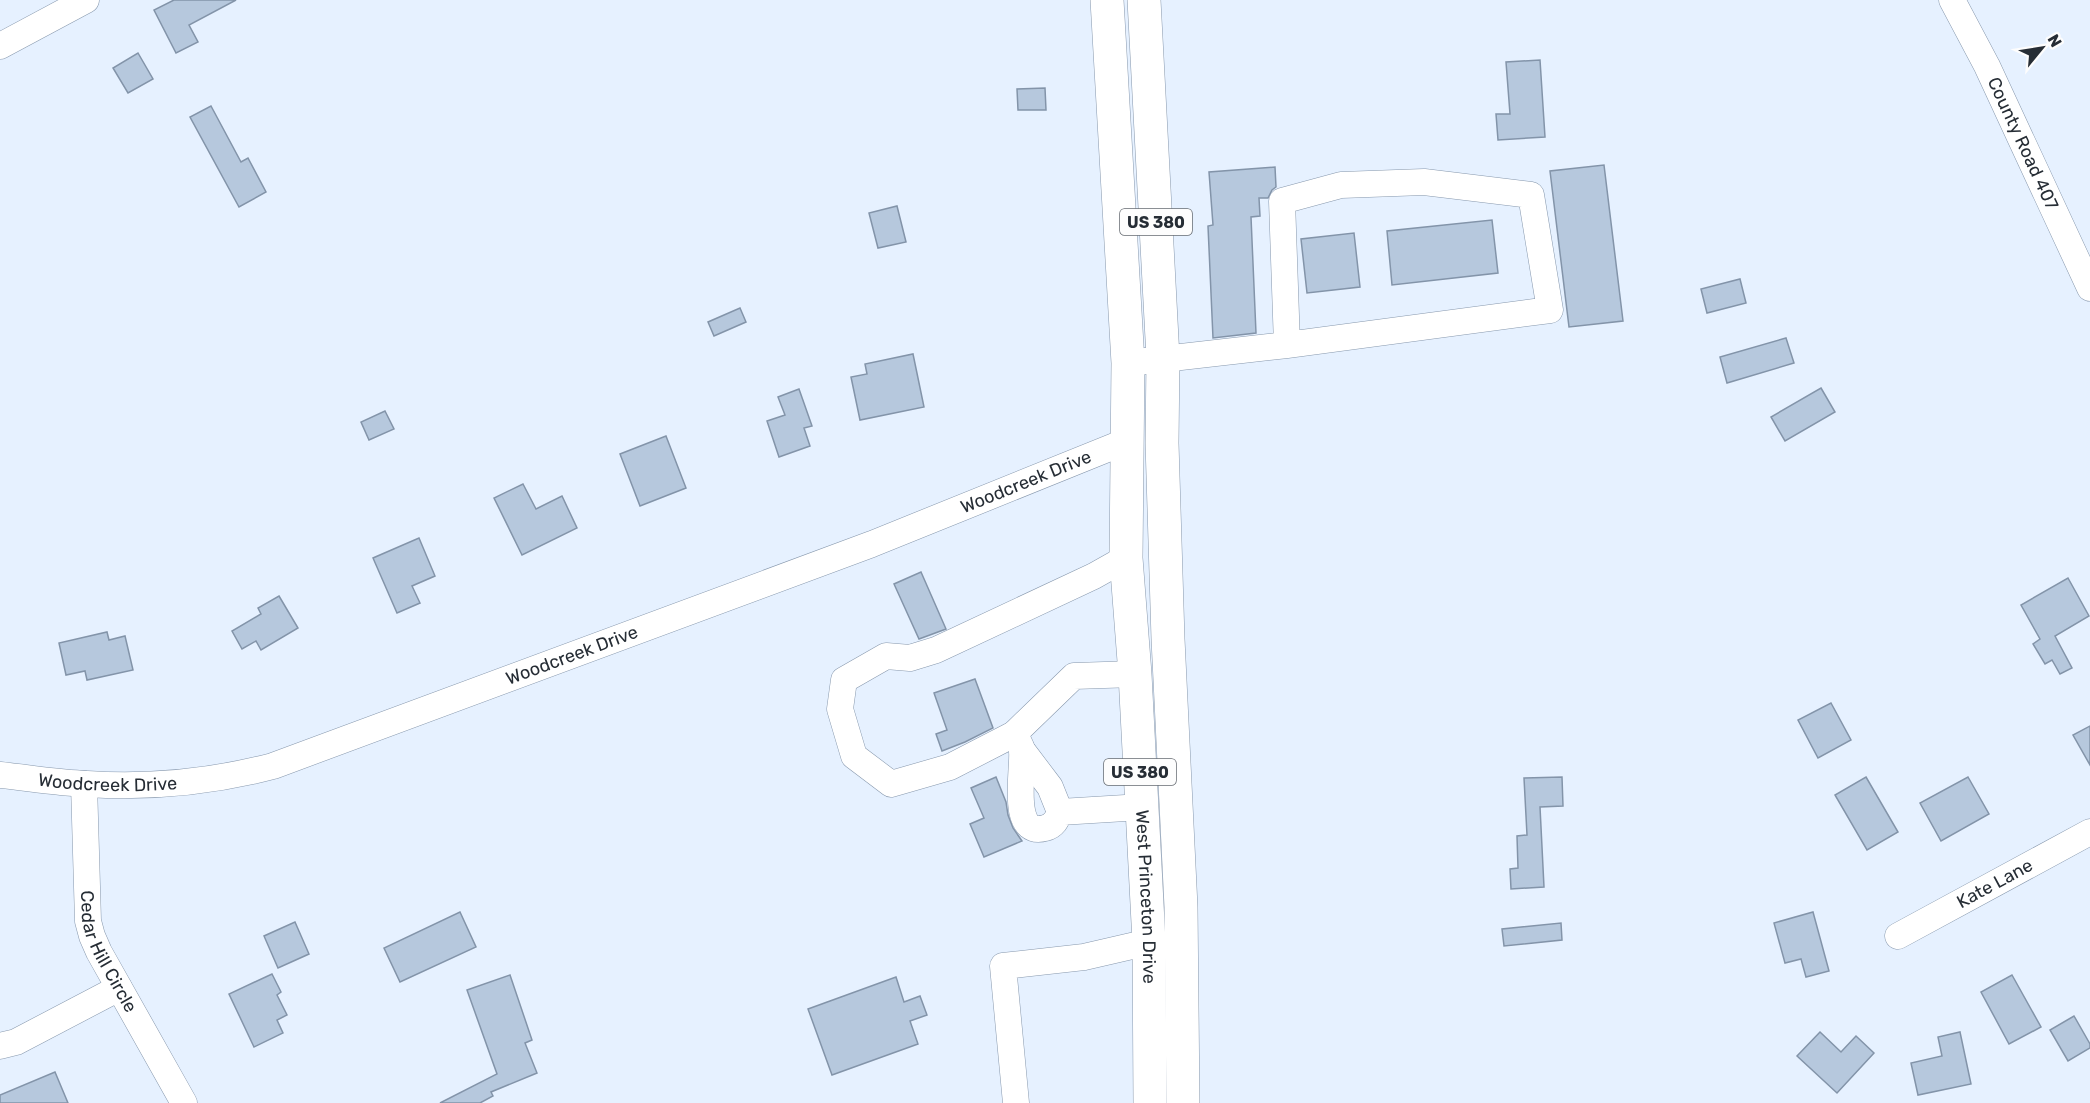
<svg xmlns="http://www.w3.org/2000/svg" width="2090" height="1103" font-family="Rubik,sans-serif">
<rect width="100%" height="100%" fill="#e6f1ff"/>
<g fill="#b6c8dd" stroke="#8394a9" stroke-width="1.5">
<polygon points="174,0 236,0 189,25 198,42 176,53 154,10"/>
<polygon points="138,53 153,79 128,93 113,68"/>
<polygon points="1540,60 1545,137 1498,140 1496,114 1510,114 1506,62"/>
<polygon points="1045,88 1046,110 1018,110 1017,89"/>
<polygon points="211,106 241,162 248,158 266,192 239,207 190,117"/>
<polygon points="1604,165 1623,321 1569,327 1550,171"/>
<polygon points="1275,167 1276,187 1272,190 1268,198 1259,198 1260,216 1251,217 1256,333 1213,338 1208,226 1213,225 1209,172"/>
<polygon points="897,206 906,242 878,248 869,213"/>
<polygon points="1492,220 1498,273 1392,285 1387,231"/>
<polygon points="1354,233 1360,287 1307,293 1301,239"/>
<polygon points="1740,279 1746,303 1707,313 1701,289"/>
<polygon points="740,308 746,322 714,336 708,322"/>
<polygon points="1786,338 1794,363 1727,383 1720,357"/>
<polygon points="913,354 924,407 860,420 851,377 867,374 865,364"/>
<polygon points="1821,388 1835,412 1785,441 1771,417"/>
<polygon points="799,389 812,426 804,428 810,446 779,457 767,421 785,415 778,397"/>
<polygon points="385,411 394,429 369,440 361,422"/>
<polygon points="666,436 686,488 640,506 620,454"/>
<polygon points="523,484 536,509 562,496 577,528 522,555 494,498"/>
<polygon points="419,538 435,576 412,586 420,603 397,613 373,558"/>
<polygon points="921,572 946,629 919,639 894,584"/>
<polygon points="2068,578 2089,616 2055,636 2072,668 2060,674 2052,660 2045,664 2033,644 2040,639 2021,605"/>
<polygon points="279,596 298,628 261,650 256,641 242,649 232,631 261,614 258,608"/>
<polygon points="107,632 109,640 125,636 133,670 87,680 85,671 66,675 59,643"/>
<polygon points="975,679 993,728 965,742 942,751 936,734 947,730 934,693"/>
<polygon points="1831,703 1851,740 1818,758 1798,720"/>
<polygon points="2090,726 2090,765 2073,735"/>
<polygon points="996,777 1006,802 1008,815 1013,828 1022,841 984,857 970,824 984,818 971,788"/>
<polygon points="1562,777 1563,806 1540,807 1544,887 1511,889 1510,869 1518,868 1517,836 1527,835 1524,778"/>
<polygon points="1866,777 1898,832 1867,850 1835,795"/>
<polygon points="1968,777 1989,814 1941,841 1920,803"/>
<polygon points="460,912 476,947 400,982 384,948"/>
<polygon points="1813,912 1829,971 1806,977 1801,959 1785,963 1774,923"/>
<polygon points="295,922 309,954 278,968 264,936"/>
<polygon points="1561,923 1562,940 1504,946 1502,929"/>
<polygon points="272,974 281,992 277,995 287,1015 277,1020 283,1033 254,1047 229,994"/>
<polygon points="510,975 532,1040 525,1043 537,1073 491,1092 493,1096 480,1103 440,1103 497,1074 467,990"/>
<polygon points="2012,975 2041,1027 2009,1044 1981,992"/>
<polygon points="896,977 904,1002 920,996 927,1015 910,1021 918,1044 832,1075 808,1009"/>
<polygon points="2074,1016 2090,1044 2090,1048 2068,1061 2050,1030"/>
<polygon points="1820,1032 1841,1052 1856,1036 1874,1053 1837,1093 1797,1056"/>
<polygon points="1960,1032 1971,1084 1918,1095 1911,1063 1942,1056 1938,1037"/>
<polygon points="55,1072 68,1103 0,1103 0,1095"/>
</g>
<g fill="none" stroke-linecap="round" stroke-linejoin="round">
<defs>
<g id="minor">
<path id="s1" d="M1952 0 1987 66 2090 288"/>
<polyline points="0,46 86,0"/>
<polyline points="1128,363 1287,345 1550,310 1531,195 1424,182 1341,185 1282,201 1287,345"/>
<polyline points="1126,558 1094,576 936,650 910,658 886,656 844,680 840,709 854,756 891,784 950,767 1014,734 1074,676 1135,674"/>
<path d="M1014 734C1017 739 1022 746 1022 751 1024 768 1009 838 1045 828 1054 826 1057 819 1060 812L1142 807"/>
<polyline points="1022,750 1050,787 1060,812"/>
<path id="s2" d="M0 775C29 778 58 783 87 784 150 788 212 782 273 766L872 544 1127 441"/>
<path id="s3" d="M84 784 88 921 92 936 99 952 184 1103"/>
<path id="s4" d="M1898 936 2090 832"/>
<polyline points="0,1046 16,1042 119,988"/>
<polyline points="1016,1103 1003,966 1084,957 1149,942"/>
</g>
<g id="highway">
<path id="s5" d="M1107 0 1128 363 1126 558 1135 674 1149 942 1150 1103"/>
<polyline points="1144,0 1163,358 1162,443 1168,639 1181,907 1183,1103"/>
</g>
</defs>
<use href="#minor" stroke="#8798ad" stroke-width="27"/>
<use href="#highway" stroke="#8798ad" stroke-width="34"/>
<use href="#minor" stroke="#fff" stroke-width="26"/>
<use href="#highway" stroke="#fff" stroke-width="33"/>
</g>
<g text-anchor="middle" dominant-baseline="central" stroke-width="6" stroke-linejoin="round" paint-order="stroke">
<g fill="#fdfdfd" stroke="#666b71" stroke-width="1.5">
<rect x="1120" y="209" width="72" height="26" rx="4.5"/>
<rect x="1104" y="759" width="72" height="26" rx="4.5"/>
</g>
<g font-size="16" font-weight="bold" fill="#262d35">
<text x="1156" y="222">US 380</text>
<text x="1140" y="772">US 380</text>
</g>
<g font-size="18" fill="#262d35" stroke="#fdfdfd">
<text stroke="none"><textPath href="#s1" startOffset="160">County Road 407</textPath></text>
<text stroke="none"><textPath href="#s2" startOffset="1080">Woodcreek Drive</textPath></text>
<text stroke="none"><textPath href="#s2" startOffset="594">Woodcreek Drive</textPath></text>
<text stroke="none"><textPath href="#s2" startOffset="108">Woodcreek Drive</textPath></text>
<text stroke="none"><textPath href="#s4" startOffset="110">Kate Lane</textPath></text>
<text stroke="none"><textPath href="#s5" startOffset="898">West Princeton Drive</textPath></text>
<text stroke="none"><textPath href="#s3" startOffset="172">Cedar Hill Circle</textPath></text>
</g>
</g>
<g transform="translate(2042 48) rotate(60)" stroke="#fdfdfd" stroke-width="4.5" paint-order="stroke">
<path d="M0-4.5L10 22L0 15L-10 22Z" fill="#262d35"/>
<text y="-9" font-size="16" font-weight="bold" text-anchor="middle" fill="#262d35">N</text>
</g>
</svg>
